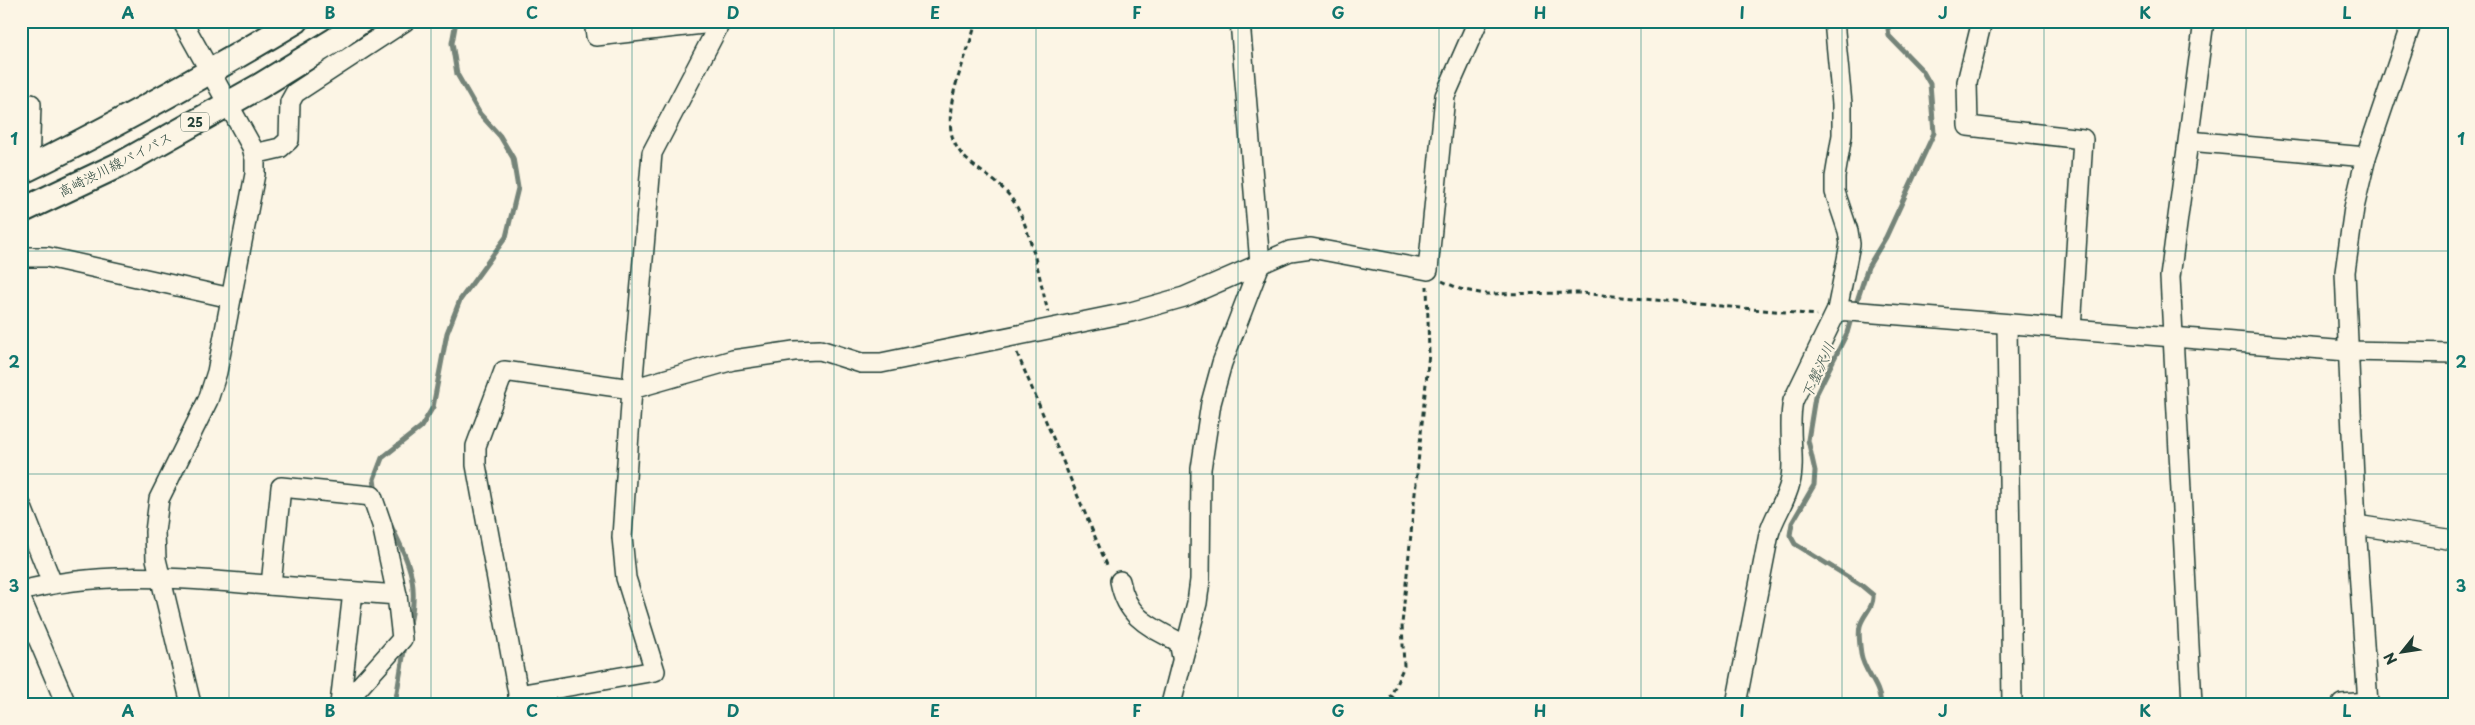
<svg xmlns="http://www.w3.org/2000/svg" width="2475" height="725" font-family="'Playpen Sans','Klee One',sans-serif">
<rect width="100%" height="100%" fill="#fcf5e5"/>
<filter id="ink" filterUnits="userSpaceOnUse"><feTurbulence type="fractalNoise" baseFrequency=".02" numOctaves="2"/><feDisplacementMap in="SourceGraphic" scale="10" xChannelSelector="R" yChannelSelector="G"/><feConvolveMatrix kernelMatrix="1 2 1 2 8 2 1 2 1" color-interpolation-filters="sRGB"/></filter>
<g filter="url(#ink)">
<g fill="none" stroke-linecap="round" stroke-linejoin="round">
<g stroke="#758479" stroke-width="5">
<polyline points="1855,307 1868,267 1886,237 1934,133 1930,84 1922,70 1889,36 1887,21"/>
<path d="M1852 315 1847 333 1815 397 1808 440 1815 471 1814 485 1792 523 1790 535 1795 544 1861 585 1873 595C1874 608 1863 614 1860 626 1858 634 1860 646 1861 654 1864 672 1880 685 1881 704"/>
<polyline points="376,494 374,479 382,458 421,427 433,407 447,333 460,300 506,237 518,188 513,158 500,136 480,114 457,74 452,43 456,21"/>
<path d="M390 524C411 564 420 587 408 632"/>
<polyline points="395,704 405,645"/>
</g>
<defs>
<g id="minor">
<polyline points="182,21 252,147 255,159 255,174 217,372 208,400 159,499 155,532 156,559 191,704"/>
<polyline points="594,21 596,36 721,22"/>
<polyline points="1834,21 1842,104 1842,135 1835,177 1835,192 1848,231 1850,244 1837,310"/>
<polyline points="1982,21 1967,82 1968,126 2083,139 2071,329"/>
<polyline points="2189,141 2366,157"/>
<polyline points="254,154 280,148 289,140 290,102 295,93 405,21"/>
<polyline points="29,168 31,104"/>
<polyline points="21,257 47,257 231,298"/>
<polyline points="2007,324 2012,704"/>
<polyline points="21,505 52,583"/>
<polyline points="2356,525 2454,540"/>
<path d="M1120 581C1127 618 1149 626 1179 642L1182 657"/>
<polyline points="271,585 281,487 372,496 382,525 397,595"/>
<path d="M21 591C94 572 167 577 241 583 293 587 345 591 397 595L402 639 344 704"/>
<polyline points="21,599 66,704"/>
<polyline points="518,695 655,671 626,578 622,537 632,389 652,153 721,21"/>
<polyline points="340,704 353,592"/>
<polyline points="520,704 476,465 476,446 504,371 632,389 733,360 794,351 820,350 861,363 881,363 1131,312 1184,297 1290,251 1311,248 1428,270 1445,96 1478,21"/>
<polyline points="1171,704 1197,603 1200,580 1201,469 1211,403 1222,363 1260,264 1240,21"/>
<path d="M1736 704 1769 534C1774 516 1786 501 1790 483 1796 459 1787 428 1793 401L1837 310 2347 351 2454 353"/>
<polyline points="2192,704 2170,277 2204,21"/>
<polyline points="2342,704 2368,702 2369,704"/>
<polyline points="2368,704 2356,525 2345,272 2354,208 2366,157 2412,21"/>
</g>
<g id="major">
<path d="M21 172C115 126 206 75 296 21"/>
<polyline points="21,211 123,163 260,86 335,40 361,21"/>
</g>
</defs>
<use href="#minor" stroke="#1f3d34" stroke-width="22"/>
<use href="#major" stroke="#1f3d34" stroke-width="28"/>
<g stroke="#1f3d34" stroke-width="3" stroke-dasharray="5 4" stroke-linecap="butt">
<path d="M976 21C968 57 946 94 951 131 956 163 990 172 1008 194 1030 219 1039 278 1048 312"/>
<polyline points="1442,281 1460,289 1485,294 1580,293 1817,315"/>
<polyline points="1017,353 1107,565"/>
<polyline points="1401,704 1391,696 1404,666 1402,624 1429,353 1427,286"/>
</g>
<use href="#minor" stroke="#fcf5e5" stroke-width="19"/>
<use href="#major" stroke="#fcf5e5" stroke-width="24"/>
</g>
</g>
<path fill="none" stroke="#0f766e" stroke-width="1" stroke-opacity="0.55" d="M229 21V704M431 21V704M632 21V704M834 21V704M1036 21V704M1238 21V704M1439 21V704M1641 21V704M1842 21V704M2044 21V704M2246 21V704M21 251H2454M21 474H2454"/>
<g text-anchor="middle" dominant-baseline="central" stroke-width="4" stroke-linejoin="round" paint-order="stroke">
<rect fill="#fcf5e5" stroke="#617469" stroke-width="1" x="181" y="112.5" width="28" height="19" rx="4"/>
<g font-size="12" font-weight="bold" fill="#1f3d34">
<text x="195" y="122">25</text>
</g>
<g font-size="14" fill="#1f3d34" stroke="#fcf5e5">
<text transform="translate(115 164) rotate(-27)">高崎渋川線バイパス</text>
</g>
<g font-size="15" font-style="italic" fill="#435a51" stroke="#fcf5e5">
<text transform="translate(1817 370) rotate(-66)">下蟹沢川</text>
</g>
</g>
<rect width="2475" height="725" fill="none" stroke="#fcf5e5" stroke-width="55"/>
<g transform="translate(2402 652) rotate(240)" stroke="#fcf5e5" stroke-width="4" paint-order="stroke">
<path d="M0-4L9 19L0 12L-9 19Z" fill="#1f3d34"/>
<text y="-8" font-size="14" font-weight="bold" text-anchor="middle" fill="#1f3d34">N</text>
</g>
<rect x="28" y="28" width="2420" height="670" fill="none" stroke="#0f766e" stroke-width="2"/>
<g font-size="16" text-anchor="middle" font-weight="bold" fill="#0f766e">
<text x="128" y="19">A</text>
<text x="330" y="19">B</text>
<text x="532" y="19">C</text>
<text x="733" y="19">D</text>
<text x="935" y="19">E</text>
<text x="1137" y="19">F</text>
<text x="1338" y="19">G</text>
<text x="1540" y="19">H</text>
<text x="1742" y="19">I</text>
<text x="1943" y="19">J</text>
<text x="2145" y="19">K</text>
<text x="2347" y="19">L</text>
<text x="14" y="145">1</text>
<text x="2461" y="145">1</text>
<text x="14" y="368">2</text>
<text x="2461" y="368">2</text>
<text x="14" y="592">3</text>
<text x="2461" y="592">3</text>
<text x="128" y="717">A</text>
<text x="330" y="717">B</text>
<text x="532" y="717">C</text>
<text x="733" y="717">D</text>
<text x="935" y="717">E</text>
<text x="1137" y="717">F</text>
<text x="1338" y="717">G</text>
<text x="1540" y="717">H</text>
<text x="1742" y="717">I</text>
<text x="1943" y="717">J</text>
<text x="2145" y="717">K</text>
<text x="2347" y="717">L</text>
</g>
</svg>
